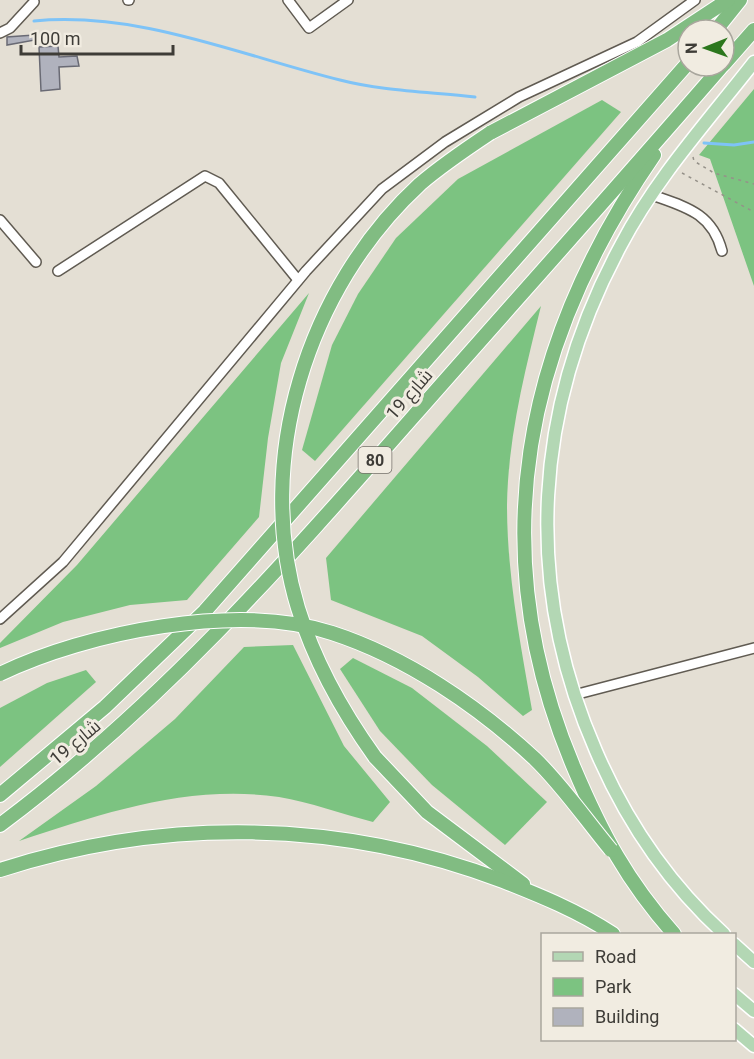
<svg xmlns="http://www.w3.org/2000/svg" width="754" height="1059" font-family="Roboto,Cairo,sans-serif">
<rect width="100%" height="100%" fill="#e4dfd4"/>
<g fill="#7cc381">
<polygon points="754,89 754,286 710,159 699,155"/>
<polygon points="602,100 621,112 315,461 302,450 332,345 358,294 396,238 458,179"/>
<polygon points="309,293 281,363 268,438 259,517 187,600 130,605 63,622 0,648 0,643 77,565"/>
<path d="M541 306C525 371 508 437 507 505 507 574 520 642 532 710L523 716 478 677 422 636 331 600 326 558Z"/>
<path d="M293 645 344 746 390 802 373 822C342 814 310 802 279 797 188 784 104 813 19 841L96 786 175 719 244 647Z"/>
<polygon points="353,658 412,688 487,746 547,802 505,845 432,785 380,731 340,669"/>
<polygon points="86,670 96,682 0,767 0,708 47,683"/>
</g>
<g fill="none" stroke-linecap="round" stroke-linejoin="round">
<g stroke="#7ec3f7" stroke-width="3">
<path d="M34 21C139 11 239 55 340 80 382 91 432 92 475 97"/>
<polyline points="704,143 734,145 754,142"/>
</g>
</g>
<g fill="#b0b2bd" stroke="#696a74" stroke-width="1.5">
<polygon points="34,35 35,40 7,45 7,37"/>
<polygon points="58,46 59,57 77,56 79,66 59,67 60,89 41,91 39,47"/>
</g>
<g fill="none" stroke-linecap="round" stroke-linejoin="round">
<defs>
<g id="minor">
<polyline points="128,0 129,0"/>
<polyline points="288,0 309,28 348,0"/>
<polyline points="0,33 10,28 34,2"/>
<path d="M652 195C686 207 712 213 722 251"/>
<polyline points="0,220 36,262"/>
<polyline points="58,271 205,176 219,183 298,280"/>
<polyline points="0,619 63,562 306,271 382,189 445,142 519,97 637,42 695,0"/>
<polyline points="574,695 754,648"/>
</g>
<g id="major">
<path d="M724 934C668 883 626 821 596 751 522 582 534 406 621 245 656 178 708 121 754 62"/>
<polyline points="734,944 754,962"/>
<polyline points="734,994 754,1011"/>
<polyline points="734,1029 754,1046"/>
</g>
<g id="highway">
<polyline points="716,30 740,0"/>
<polyline points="724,64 754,30"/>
<polyline points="490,133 667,40 728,0"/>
<path d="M654 155C523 345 482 551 574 768 602 834 627 881 674 934"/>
<polyline points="375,757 427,812 523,884"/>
<polyline points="0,795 105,707 205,611 688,63"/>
<path d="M0 825C158 707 282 566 412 418 515 301 620 184 722 66"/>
<path d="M0 870C164 817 341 819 503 881 541 896 578 911 613 934"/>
</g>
</defs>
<use href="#minor" stroke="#605b52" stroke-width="12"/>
<use href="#major" stroke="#fff" stroke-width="15"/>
<use href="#highway" stroke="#fff" stroke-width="16"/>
<g stroke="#959189" stroke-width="1.5" stroke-dasharray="3 4.5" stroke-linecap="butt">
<polyline points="693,157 694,161 714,173 754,184"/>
<polyline points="682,173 754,212"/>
</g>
<use href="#minor" stroke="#fff" stroke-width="9"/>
<use href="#major" stroke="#b3d7b4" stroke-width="12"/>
<use href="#highway" stroke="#81bc82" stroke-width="14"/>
<defs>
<g id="highway-bridge">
<path d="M0 674C87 632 238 602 332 633 406 657 478 706 535 759 563 786 586 820 611 850"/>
<path d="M375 757C342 711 315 663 298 608 253 461 307 288 420 184 442 165 466 149 490 133"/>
</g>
</defs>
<use href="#highway-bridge" stroke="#fff" stroke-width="16" stroke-linecap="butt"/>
<use href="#highway-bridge" stroke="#81bc82" stroke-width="14"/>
</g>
<g text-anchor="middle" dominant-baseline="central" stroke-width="6" stroke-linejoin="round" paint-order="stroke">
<rect fill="#f1ece1" stroke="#74716a" stroke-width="1.5" x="358.5" y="447" width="33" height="26" rx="4.5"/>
<g font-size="16" font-weight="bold" fill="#3e3c37">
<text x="375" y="460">80</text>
</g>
<g font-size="18" fill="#3e3c37" stroke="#f1ece1">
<text transform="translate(409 394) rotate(-49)">شارع 19</text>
<text transform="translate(75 742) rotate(-40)">شارع 19</text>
</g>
</g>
<rect x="541" y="933" width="195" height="108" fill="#f1ece1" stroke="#a9a69d" stroke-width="1.5"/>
<rect x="553" y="952" width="30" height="9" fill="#b3d7b4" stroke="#a9a69d" stroke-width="1.5"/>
<text x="595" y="963" font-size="18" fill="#3e3c37">Road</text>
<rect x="553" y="978" width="30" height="18" fill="#7cc381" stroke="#a9a69d" stroke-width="1.5"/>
<text x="595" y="993" font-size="18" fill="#3e3c37">Park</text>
<rect x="553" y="1008" width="30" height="18" fill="#b0b2bd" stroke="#a9a69d" stroke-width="1.5"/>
<text x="595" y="1023" font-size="18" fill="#3e3c37">Building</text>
<g transform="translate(706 48) rotate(269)"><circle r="28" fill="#f1ece1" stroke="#a9a69d" stroke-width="1.5"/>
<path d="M0-4.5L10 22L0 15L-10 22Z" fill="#2c771d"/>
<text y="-9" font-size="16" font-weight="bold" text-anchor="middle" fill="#3e3c37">N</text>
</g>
<path d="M21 45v9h152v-9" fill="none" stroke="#3e3c37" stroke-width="3"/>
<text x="30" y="45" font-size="18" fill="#3e3c37" stroke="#f1ece1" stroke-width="4.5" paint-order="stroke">100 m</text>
</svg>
